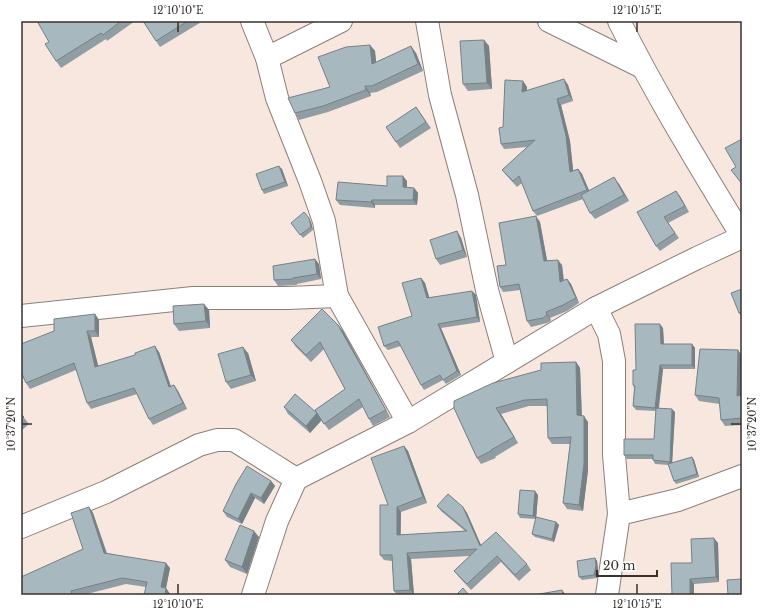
<svg xmlns="http://www.w3.org/2000/svg" width="763" height="616" font-family="'Libre Baskerville',serif">
<rect width="100%" height="100%" fill="#f7e7df"/>
<g fill="none" stroke-linecap="round" stroke-linejoin="round">
<defs>
<g id="minor">
<polyline points="252,21 267,58 277,98 310,181 324,221 337,296 408,422"/>
<polyline points="427,21 440,95 467,195 487,290 507,362"/>
<polyline points="549,21 642,67"/>
<path d="M619 21C656 95 699 165 742 236"/>
<polyline points="267,58 341,21"/>
<polyline points="596,308 609,334 614,361 614,455 619,514 607,595"/>
<polyline points="21,316 193,298 288,298 337,296"/>
<polyline points="619,514 678,500 742,476"/>
<polyline points="21,527 106,492 199,445 217,440 234,440 296,479"/>
<polyline points="253,595 277,521 296,479 408,422 596,308 697,258 742,237"/>
</g>
</defs>
<use href="#minor" stroke="#8d7f78" stroke-width="24"/>
<use href="#minor" stroke="#fff" stroke-width="22"/>
</g>
<g fill="#909ea4">
<polygon points="37,21 135,21 107,41 106,39 61,68 56,61 49,42"/>
<polygon points="143,21 203,21 160,47"/>
<polygon points="484,40 489,46 492,89 468,91 463,84"/>
<polygon points="370,45 375,51 376,63 416,53 423,71 377,92 370,93 371,96 328,112 299,120 295,113 330,87"/>
<polygon points="564,79 568,85 573,101 561,105 570,141 573,171 578,169 582,174 589,191 619,184 629,201 595,219 590,213 583,199 537,216 533,211 522,183 517,187 506,175 502,170 527,147 504,149 501,144 503,127 523,81 527,87 527,91"/>
<polygon points="416,107 431,128 400,148 386,127"/>
<polygon points="282,169 288,186 264,194 262,190"/>
<polygon points="407,181 407,187 414,188 418,193 417,205 375,205 375,208 340,205 336,200 387,186"/>
<polygon points="676,191 689,212 668,223 679,238 660,251 656,246 637,212"/>
<polygon points="311,222 313,230 303,238 291,223"/>
<polygon points="540,222 547,260 562,265 564,280 567,279 571,284 579,303 567,311 550,318 551,321 547,323 531,327 527,321 520,290 503,292 500,287 506,265"/>
<polygon points="457,231 461,238 467,257 440,265 436,259"/>
<polygon points="319,264 321,279 297,284 297,285 278,286 274,280"/>
<polygon points="421,278 425,283 429,298 472,291 476,295 480,322 441,328 461,375 446,384 443,380 424,390 421,385 401,346 388,350 384,346 412,316"/>
<polygon points="742,289 742,318 739,313"/>
<polygon points="204,304 209,310 210,328 179,331 174,324"/>
<polygon points="95,314 99,320 99,337 91,337 98,366 159,352 171,386 174,385 178,391 187,409 153,425 149,419 137,394 91,409 87,403 76,370 30,389 26,383"/>
<polygon points="338,325 343,331 390,417 373,426 369,419 363,407 329,430 321,420 310,433 288,414 284,407 317,413 345,389 324,349 311,362 296,347 291,340"/>
<polygon points="663,328 664,344 692,344 695,348 695,369 663,369 659,408 675,412 672,463 692,457 694,460 699,477 676,484 674,481 669,465 655,464 653,460 653,459 627,459 624,455 654,439 656,411 636,410 633,406 634,388 633,385 636,370"/>
<polygon points="738,350 742,356 742,425 725,426 721,420 720,404 699,401 695,395"/>
<polygon points="248,353 256,381 231,389 226,382"/>
<polygon points="576,362 580,368 582,416 588,422 588,470 583,511 567,509 563,503 570,444 552,444 548,438 547,406 529,406 501,414 518,443 495,457 496,458 481,464 477,458 454,408"/>
<polygon points="21,414 29,424 21,431"/>
<polygon points="404,446 408,451 427,503 401,512 401,535 465,531 441,511 437,506 463,507 467,513 481,545 527,564 531,570 519,581 501,562 471,590 458,576 454,571 470,556 411,559 414,595 397,595 394,591 392,561 384,560 380,555 388,505"/>
<polygon points="271,481 275,486 264,504 255,498 242,524 227,517 223,511"/>
<polygon points="538,495 536,519 520,518 518,514"/>
<polygon points="89,507 93,513 107,553 170,568 166,588 170,594 146,587 126,584 83,595 23,595 83,549"/>
<polygon points="556,522 559,525 554,542 535,537 532,534"/>
<polygon points="259,537 247,574 230,567 225,560"/>
<polygon points="718,543 719,582 694,584 672,595 692,563"/>
<polygon points="595,558 597,561 598,569 597,578 582,580 579,577"/>
</g>
<g fill="#768186">
<polygon points="484,40 489,46 492,89 487,83"/>
<polygon points="370,45 375,51 377,71 372,64"/>
<polygon points="411,46 416,53 423,71 418,64"/>
<polygon points="564,79 568,85 573,101 569,95"/>
<polygon points="523,81 527,87 526,98 522,92"/>
<polygon points="365,86 370,93 371,96 366,90"/>
<polygon points="557,99 561,105 570,141 574,178 570,172"/>
<polygon points="279,166 282,169 288,186 285,182"/>
<polygon points="578,169 582,174 591,195 587,190"/>
<polygon points="403,176 407,181 407,192 403,187"/>
<polygon points="614,177 619,184 629,201 624,195"/>
<polygon points="414,188 418,193 417,205 413,200"/>
<polygon points="676,191 680,196 689,212 685,206"/>
<polygon points="372,200 375,205 375,208 371,202"/>
<polygon points="536,216 540,222 548,266 544,261"/>
<polygon points="309,218 311,222 313,230 311,227"/>
<polygon points="457,231 461,238 467,257 463,250"/>
<polygon points="315,259 319,264 321,279 317,274"/>
<polygon points="558,260 562,265 564,287 560,282"/>
<polygon points="421,278 425,283 431,303 427,298"/>
<polygon points="567,279 571,284 579,303 576,298"/>
<polygon points="472,291 476,295 480,322 477,317"/>
<polygon points="204,304 209,310 210,328 206,321"/>
<polygon points="546,312 550,318 551,321 547,315"/>
<polygon points="95,314 99,320 99,337 95,331"/>
<polygon points="438,324 441,328 461,375 457,371"/>
<polygon points="660,324 663,328 664,348 661,344"/>
<polygon points="338,325 343,331 390,417 386,410"/>
<polygon points="87,331 91,337 100,373 95,367"/>
<polygon points="692,344 695,348 695,369 692,365"/>
<polygon points="155,346 159,352 173,393 169,387"/>
<polygon points="243,347 248,353 256,381 251,375"/>
<polygon points="738,350 742,356 741,402 737,396"/>
<polygon points="576,362 580,368 582,422 577,415"/>
<polygon points="660,365 663,369 658,412 655,408"/>
<polygon points="174,385 178,391 187,409 183,403"/>
<polygon points="496,408 501,414 518,443 514,437"/>
<polygon points="672,409 675,412 672,465 670,462"/>
<polygon points="317,413 322,420 310,433 306,426"/>
<polygon points="584,416 588,422 588,470 583,511 579,505"/>
<polygon points="404,446 408,451 427,503 423,497"/>
<polygon points="692,457 694,460 699,477 697,474"/>
<polygon points="271,481 275,486 264,504 261,498"/>
<polygon points="535,491 538,495 536,519 533,516"/>
<polygon points="251,493 255,498 242,524 238,519"/>
<polygon points="89,507 93,513 108,558 104,553"/>
<polygon points="397,507 401,512 400,540 397,535"/>
<polygon points="463,507 467,513 484,552 480,546"/>
<polygon points="556,522 559,525 554,542 552,539"/>
<polygon points="254,531 259,537 247,574 242,567"/>
<polygon points="714,538 718,543 719,582 716,577"/>
<polygon points="407,553 411,559 414,595 410,590"/>
<polygon points="595,558 597,561 598,569 597,578 594,575"/>
<polygon points="166,563 170,568 166,588 170,594 170,595 165,595 161,587"/>
<polygon points="690,579 694,584 694,595 690,595"/>
<polygon points="562,590 566,595 563,595"/>
</g>
<g fill="#a8b8bf" stroke="#768186">
<polygon points="37,21 121,21 103,35 101,33 56,61 45,44 49,42"/>
<polygon points="143,21 188,21 156,41"/>
<polygon points="484,40 487,83 463,84 460,41"/>
<polygon points="370,45 372,64 411,46 418,64 372,86 365,86 366,90 323,106 295,113 288,98 330,87 318,57 346,47"/>
<polygon points="564,79 569,95 557,99 566,136 570,172 578,169 587,190 533,211 519,176 513,181 502,170 535,140 501,144 499,128 503,127 505,80 523,81 522,92"/>
<polygon points="416,107 426,122 396,142 386,127"/>
<polygon points="742,139 742,184 731,170 736,167 725,148"/>
<polygon points="279,166 285,182 262,190 256,174"/>
<polygon points="387,176 403,176 403,187 414,188 413,200 372,200 371,202 336,200 338,182 387,186"/>
<polygon points="614,177 624,195 590,213 581,195"/>
<polygon points="676,191 685,206 664,217 675,233 656,246 637,212"/>
<polygon points="304,212 309,218 311,227 300,235 291,223"/>
<polygon points="536,216 544,261 558,260 560,282 567,279 576,298 563,305 546,312 547,315 543,318 527,321 519,284 500,287 497,266 506,265 499,223"/>
<polygon points="457,231 463,250 436,259 430,240"/>
<polygon points="315,259 317,274 293,278 293,279 274,280 273,266"/>
<polygon points="421,278 427,298 472,291 477,317 438,324 457,371 443,380 440,375 421,385 398,341 384,346 378,327 412,316 402,283"/>
<polygon points="742,289 742,312 739,313 731,293"/>
<polygon points="204,304 206,321 174,324 173,306"/>
<polygon points="322,309 338,325 386,410 369,419 359,399 324,424 315,410 345,389 320,342 306,355 291,340"/>
<polygon points="95,314 95,331 87,331 95,367 135,355 135,353 155,346 169,387 174,385 183,403 149,419 134,388 87,403 74,363 26,383 21,372 21,344 54,331 54,319"/>
<polygon points="635,324 660,324 661,344 692,344 692,365 660,365 655,408 633,406 635,386 633,385 633,370 636,370"/>
<polygon points="243,347 251,375 226,382 218,354"/>
<polygon points="700,349 738,350 737,396 742,395 742,418 721,420 719,398 695,395"/>
<polygon points="576,362 577,415 584,416 584,464 579,505 563,503 571,437 548,438 547,399 525,400 496,408 514,437 491,450 491,451 477,458 454,408 454,401 493,383 541,370 541,363"/>
<polygon points="295,394 317,413 306,426 284,407"/>
<polygon points="656,408 672,409 670,462 653,460 653,455 624,455 624,439 654,439"/>
<polygon points="21,414 24,417 21,420"/>
<polygon points="404,446 423,497 397,507 397,535 467,531 437,506 448,494 463,507 480,546 496,532 527,564 515,575 497,556 467,584 454,571 477,549 407,553 410,590 394,591 392,555 380,555 380,505 388,505 371,458"/>
<polygon points="692,457 697,474 674,481 668,464"/>
<polygon points="247,466 271,481 261,498 251,493 238,519 223,511 236,484"/>
<polygon points="520,490 535,491 533,516 518,514"/>
<polygon points="89,507 104,553 166,563 161,587 166,588 165,595 144,595 147,582 122,578 71,591 72,595 23,595 21,592 21,577 83,549 71,513"/>
<polygon points="536,517 556,522 552,539 532,534"/>
<polygon points="240,525 254,531 242,567 225,560"/>
<polygon points="714,538 716,577 690,579 690,595 672,595 671,563 692,563 691,539"/>
<polygon points="595,558 596,565 594,575 579,577 577,561"/>
<polygon points="742,579 742,595 728,595 727,580"/>
<polygon points="463,588 469,595 456,595"/>
<polygon points="562,590 563,595 534,595"/>
</g>
<path fill="none" stroke="#38322e" stroke-width="1.5" d="M178 22V32M637 22V32M22 424H32M731 424H741M178 584V594M637 584V594"/>
<rect width="763" height="616" fill="none" stroke="#ffffff" stroke-width="44"/>
<path d="M597 570v6h60v-6" fill="none" stroke="#38322e" stroke-width="2"/>
<text x="603" y="570" font-size="12" fill="#38322e" stroke="#ffffff" stroke-width="3" paint-order="stroke">20 m</text>
<rect x="22" y="22" width="719" height="572" fill="none" stroke="#38322e" stroke-width="1.5"/>
<g font-size="10" text-anchor="middle" fill="#38322e">
<text x="178" y="14">12°10'10"E</text>
<text x="637" y="14">12°10'15"E</text>
<text transform="translate(11 424) rotate(-90)" y="4">10°37'20"N</text>
<text transform="translate(752 424) rotate(-90)" y="4">10°37'20"N</text>
<text x="178" y="608">12°10'10"E</text>
<text x="637" y="608">12°10'15"E</text>
</g>
</svg>
